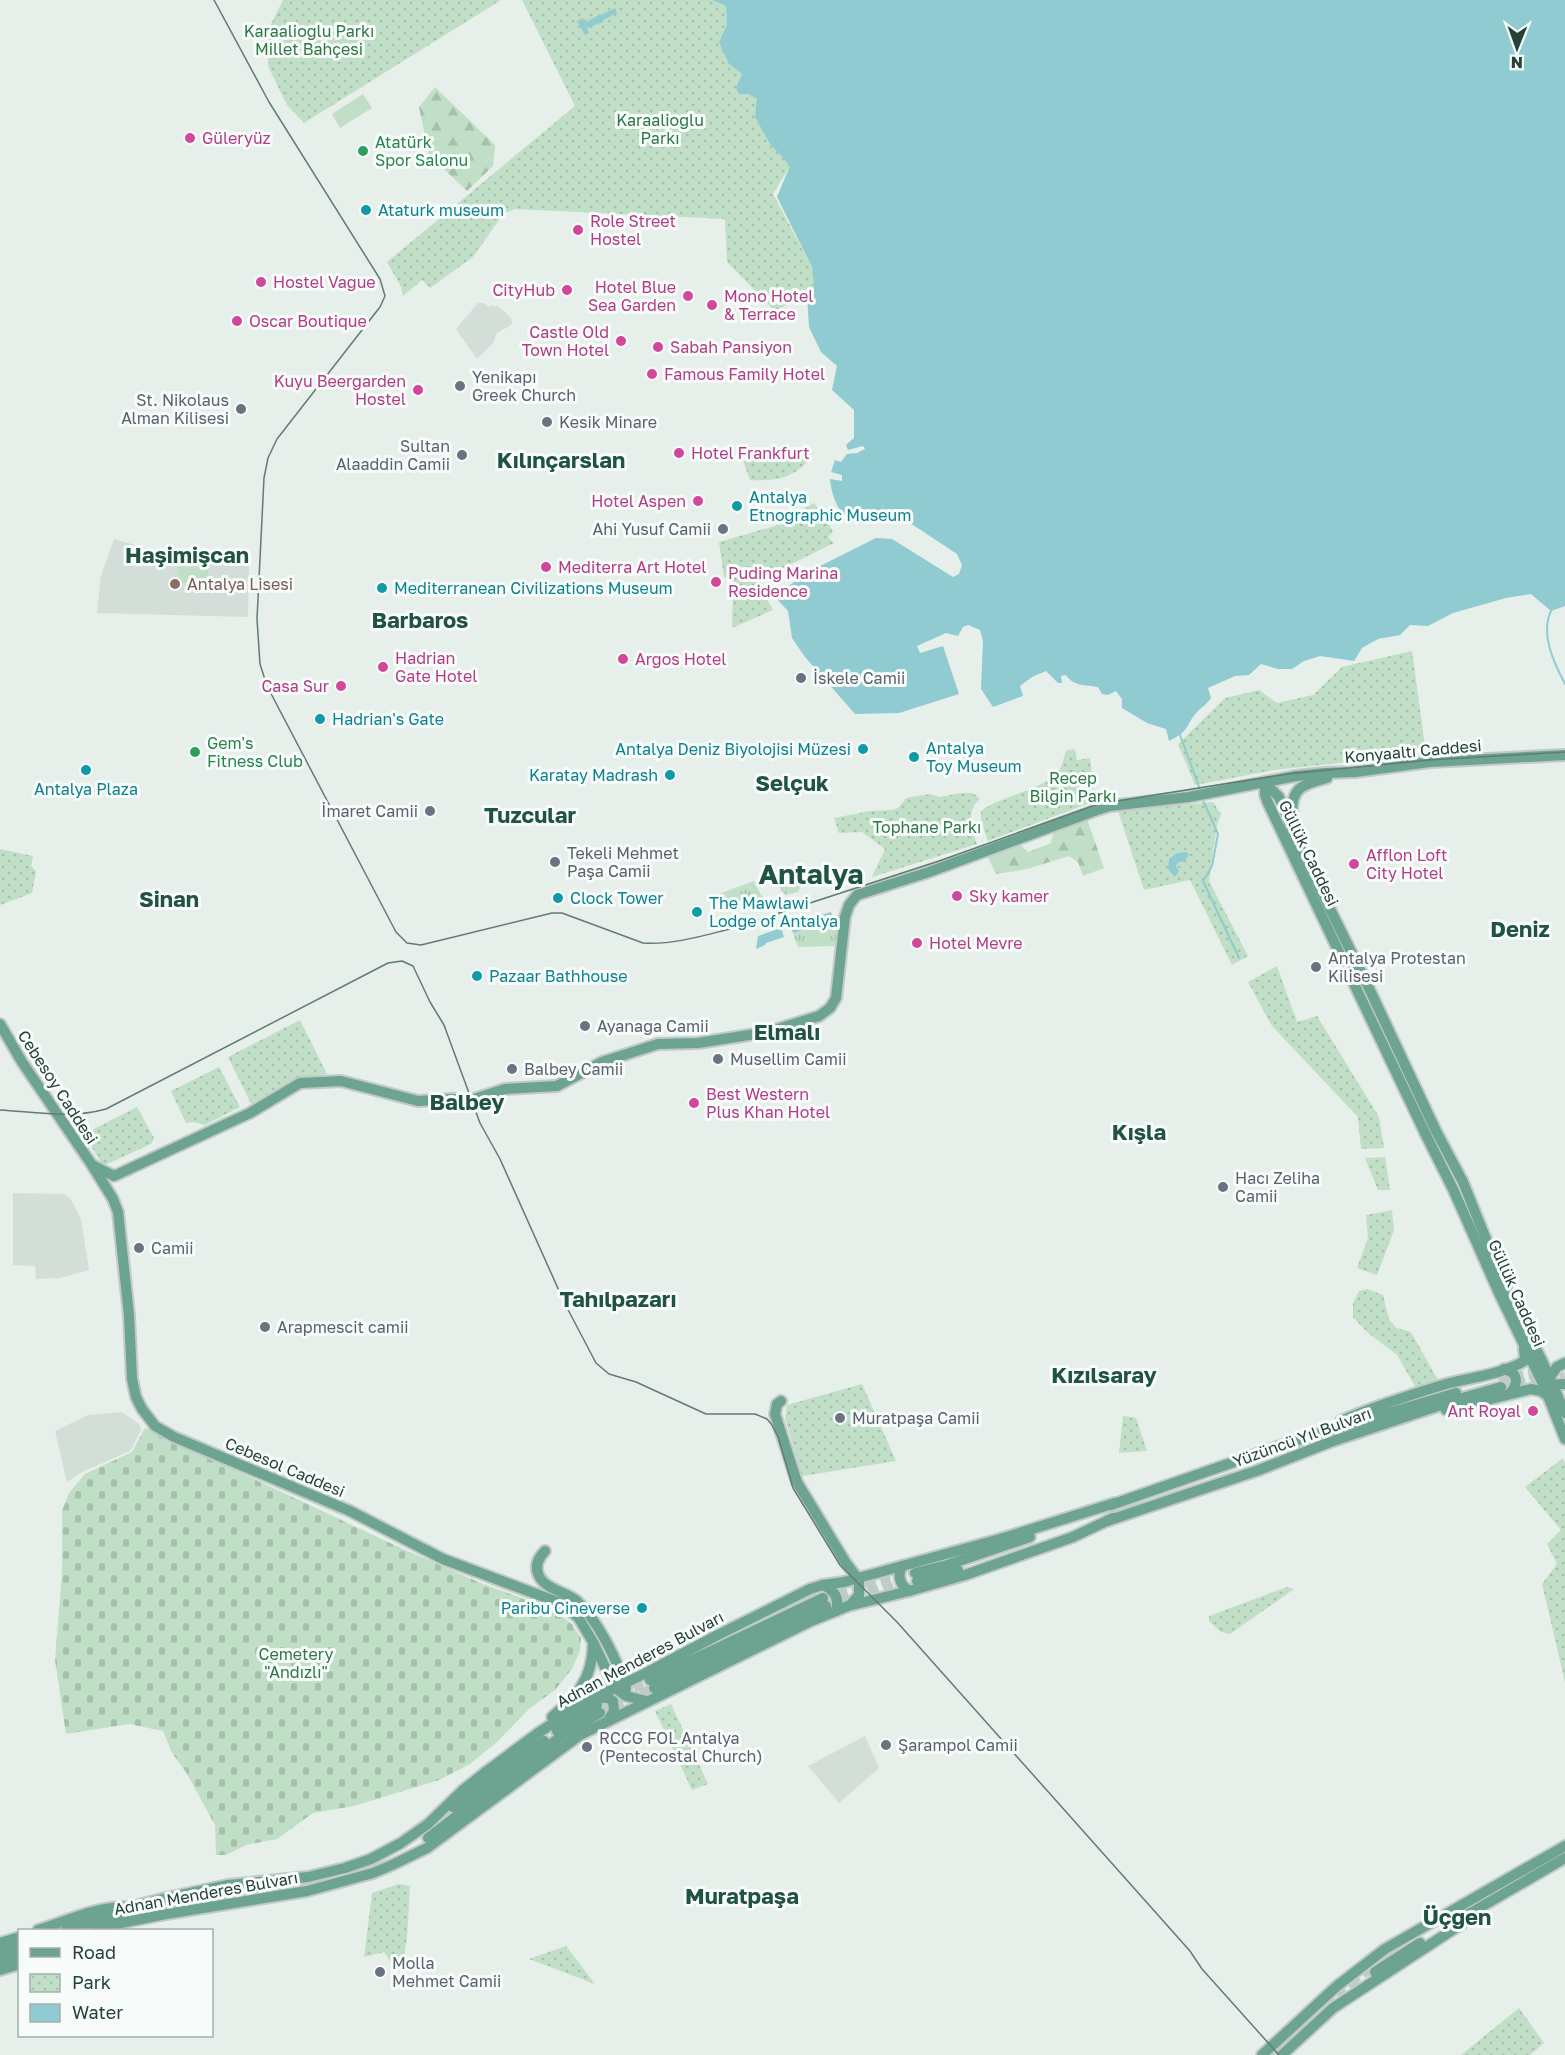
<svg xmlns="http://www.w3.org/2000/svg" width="1565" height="2055" font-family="'Golos Text',sans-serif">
<defs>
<pattern id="grass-tufts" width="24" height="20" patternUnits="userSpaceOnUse" patternTransform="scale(1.5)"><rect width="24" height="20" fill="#c0dfc6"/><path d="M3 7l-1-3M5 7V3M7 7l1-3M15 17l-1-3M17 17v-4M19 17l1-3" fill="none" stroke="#a5c1ab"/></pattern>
<pattern id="forest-firs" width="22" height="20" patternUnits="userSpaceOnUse" patternTransform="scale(1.5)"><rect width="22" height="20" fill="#c0dfc6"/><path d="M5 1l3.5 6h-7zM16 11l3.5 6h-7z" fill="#a5c1ab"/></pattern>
<pattern id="cemetery-stones" width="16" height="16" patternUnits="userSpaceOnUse" patternTransform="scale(1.5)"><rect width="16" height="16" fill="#c0dfc6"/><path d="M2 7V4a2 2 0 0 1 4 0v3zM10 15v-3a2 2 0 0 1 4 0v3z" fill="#a5c1ab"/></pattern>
<pattern id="park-dots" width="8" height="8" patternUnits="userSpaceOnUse" patternTransform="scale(1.5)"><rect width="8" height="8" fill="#c0dfc6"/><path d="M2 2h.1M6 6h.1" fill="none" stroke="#a5c1ab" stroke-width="1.8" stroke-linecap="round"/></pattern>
</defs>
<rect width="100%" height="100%" fill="#e6efea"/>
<g fill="#d4ded9">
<polygon points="478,303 484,303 489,307 491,305 495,307 497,305 511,318 512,323 511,325 497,333 493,343 477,359 456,329"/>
<polygon points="114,539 188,560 249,565 248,617 97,613 101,576"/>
<polygon points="13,1193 64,1194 71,1199 81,1219 89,1270 60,1278 36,1279 35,1266 13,1265"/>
<polygon points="122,1412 139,1424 141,1430 130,1451 82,1472 67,1482 55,1431 88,1415"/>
<polygon points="865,1736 879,1768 839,1803 808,1766"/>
</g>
<g fill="url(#grass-tufts)">
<path d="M790 873 795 875 800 888 798 892 786 895C780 891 777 884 779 877Z"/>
<polygon points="754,881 761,895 765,898 764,902 754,905 752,898 720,907 716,895"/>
<polygon points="835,915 840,915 840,936 836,946 798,947 793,933 833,920"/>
</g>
<g fill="url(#forest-firs)">
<polygon points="435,87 495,145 493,166 467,191 429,155 419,107"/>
<polygon points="1087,819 1104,868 1083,876 1078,862 1069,856 1027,869 996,874 987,856 1017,842 1028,852 1051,843 1054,830"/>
</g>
<polygon fill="url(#cemetery-stones)" points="145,1428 403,1549 483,1584 550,1608 572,1624 581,1638 580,1651 572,1669 555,1690 529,1709 497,1742 470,1764 439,1780 354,1806 313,1813 277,1839 246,1845 226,1855 216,1855 215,1825 186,1772 172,1753 163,1731 129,1724 66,1734 55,1660 62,1573 62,1511 69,1493 85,1474 132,1452"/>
<g fill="url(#park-dots)">
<polygon points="283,0 501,0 304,123 287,105 268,66 269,28"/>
<polygon points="522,0 712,0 726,6 729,64 742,74 748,94 757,99 770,144 790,166 773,194 812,267 814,287 807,295 775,311 727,262 725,219 515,209 503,214 473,257 430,288 422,280 403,296 401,287 387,262 575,106"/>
<path d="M805 446 812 457C792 479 778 481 750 480L743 461C764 459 786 456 805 446Z"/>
<polygon points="813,503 815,504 833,531 828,537 834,543 757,581 773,610 732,628 733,584 732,578 724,577 719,542 806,517 803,510"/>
<polygon points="1412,651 1426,754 1274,770 1195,785 1178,744 1225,698 1259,690 1277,703 1313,695 1342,667"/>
<path d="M1075 749 1077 760 1090 758 1095 801 988 841 981 821V811C1002 795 1041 791 1058 772 1063 766 1063 757 1067 750Z"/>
<path d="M961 793H973L980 799C965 812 972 827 977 844L872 877 885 849 862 832 839 833 834 818 870 811 892 810 898 808 906 798 930 794 940 797Z"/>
<polygon points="1213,802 1221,814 1217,825 1209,881 1248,956 1232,965 1190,880 1144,890 1118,811"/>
<polygon points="0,849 33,856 31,866 36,871 32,893 0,905"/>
<polygon points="1277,966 1297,1022 1317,1016 1379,1117 1384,1148 1361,1149 1358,1117 1272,1026 1248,982"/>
<polygon points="300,1020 327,1074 300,1079 251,1104 228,1057"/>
<polygon points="219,1067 240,1107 205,1125 193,1122 186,1123 171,1091"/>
<polygon points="137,1107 154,1138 151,1144 103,1166 84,1134"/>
<polygon points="1385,1157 1390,1190 1378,1190 1365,1158"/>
<polygon points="1392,1210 1394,1230 1377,1275 1357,1268 1368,1238 1366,1215"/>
<polygon points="1367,1289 1383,1295 1389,1319 1396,1328 1411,1332 1439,1382 1416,1388 1397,1355 1367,1332 1353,1317 1353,1303 1359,1291"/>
<polygon points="862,1384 896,1461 802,1476 785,1418 787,1405"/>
<polygon points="1123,1416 1136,1418 1147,1451 1119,1453"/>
<polygon points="1563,1458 1565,1463 1565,1682 1542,1584 1557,1564 1547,1544 1561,1530 1525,1487"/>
<polygon points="1287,1587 1294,1589 1230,1634 1221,1632 1209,1621 1209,1616"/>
<polygon points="671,1704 708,1784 692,1790 655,1711"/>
<polygon points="399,1884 410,1886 407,1938 402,1967 393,1965 384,1952 364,1957 372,1893"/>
<polygon points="566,1946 595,1984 529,1959"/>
<polygon points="1519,2008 1544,2043 1530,2055 1461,2055"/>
</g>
<g fill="#c0dfc6">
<polygon points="363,94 372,108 340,128 332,114"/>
<polygon points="178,566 208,568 208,583 179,583"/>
</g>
<g fill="#90cbd1">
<path d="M712 0H1565V606L1551 611 1531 594 1506 598 1453 613 1428 626 1410 625 1400 635 1378 639 1362 648 1354 661 1320 656 1304 661 1292 669H1278L1261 664 1249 675 1235 676 1208 688 1211 698C1206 705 1202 707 1197 712 1184 727 1191 730 1169 741L1166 729 1147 723 1122 708V699L1116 691 1108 695 1102 694 1098 687C1085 685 1073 686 1066 675L1061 676 1062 683H1058L1046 671 1032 677 1020 686 1023 696 993 707 981 689 983 641 980 630 968 625 963 627 958 636 946 633 917 646 920 653 943 646 959 694 899 713 855 714 805 657 792 638 788 611 776 598 811 567 814 569 876 538 892 539 953 577 959 574 962 565 957 554 901 517 875 518 871 523C866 523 861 524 856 523 839 518 831 494 830 479L842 481V475L831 472 835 460 841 462 847 454 857 453 865 449 863 446 848 450 846 445 854 438V410L832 390 837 366 821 352 809 327 807 295 814 287 812 267 777 197 790 166 770 144 755 117 757 99 748 94H739L736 88 742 74 729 64 719 42 727 25 726 6Z"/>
<polygon points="615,8 617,13 603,20 603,22 587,28 589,33 585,35 577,21 583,18 585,23 600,14 601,15"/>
<polygon points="1185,852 1189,854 1185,861 1178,862 1176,866 1179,871 1175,877 1168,869 1169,859 1177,853"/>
<polygon points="831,912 833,920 793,933 790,925"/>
<polygon points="781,928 784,937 766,943 765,945 756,949 758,936"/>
</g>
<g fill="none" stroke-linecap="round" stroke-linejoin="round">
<g stroke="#90cbd1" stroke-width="2">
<path d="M1551 611C1540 634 1554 663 1565 684"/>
<polyline points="1180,735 1201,792"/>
<polyline points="1202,798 1218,834 1212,866 1203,881 1239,958"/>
</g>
<g stroke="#bfccc6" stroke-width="10" stroke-dasharray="10 5" stroke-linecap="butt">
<polyline points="1499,1380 1544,1372"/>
<polyline points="1501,1387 1565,1377"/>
<polyline points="823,1598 915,1573"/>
<polyline points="826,1606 917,1581"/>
<polyline points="620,1694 650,1680"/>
<polyline points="600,1713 654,1688"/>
<polyline points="1350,1982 1368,1970"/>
<polyline points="1327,2007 1360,1982"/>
<polyline points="1270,2055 1292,2034"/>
</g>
<defs>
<g id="major">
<polyline points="1265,783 1265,795 1268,803 1426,1135 1453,1189 1499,1293 1544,1386 1565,1439"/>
<polyline points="1265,783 1279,797 1296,840 1366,982 1436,1131 1463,1182 1506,1289 1543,1363 1565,1413"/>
<path d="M1291 822C1293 788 1295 787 1327 778"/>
<polyline points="0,1024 22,1062 92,1165 113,1199 118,1212 129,1315 132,1379 136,1397 142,1409 155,1426 174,1437 350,1511 443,1559 560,1603 578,1617 593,1642 615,1688 626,1696 647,1701"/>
<polyline points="92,1165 114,1176 250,1113 300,1083 341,1081 418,1101 452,1099 468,1101 505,1089 557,1086 602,1062 658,1044 698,1043 768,1032 819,1016 830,1008 836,998 845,917 849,905 857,895 929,872 1097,810 1110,806 1189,797 1296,776 1325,773 1355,772 1430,762 1565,755"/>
<path d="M1504 1369C1519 1373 1519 1384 1509 1394"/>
<polyline points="1547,1381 1557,1367 1565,1363"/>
<polyline points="1547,1385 1565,1384"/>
<polyline points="781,1401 777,1404 775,1414 797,1482 846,1563 859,1580 859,1595 851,1604"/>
<polyline points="1446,1410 1531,1389 1541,1391 1548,1396"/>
<path d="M1341 1421C1375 1406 1410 1395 1446 1384 1465 1379 1512 1372 1525 1360L1524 1349"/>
<polyline points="1111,1505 1288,1443 1456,1393"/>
<polyline points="1107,1521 1259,1470 1333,1441 1459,1399 1501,1387"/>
<path d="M545 1551C538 1558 534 1566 539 1576 545 1589 566 1592 577 1601 598 1621 618 1661 626 1689"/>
<path d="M902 1566C897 1576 900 1585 909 1591"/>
<polyline points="915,1573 947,1565 1030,1537"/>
<polyline points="917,1581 958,1570"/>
<path d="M823 1585C834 1590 840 1598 836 1611"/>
<polyline points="650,1680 823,1598"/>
<polyline points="654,1688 826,1606"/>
<polyline points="596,1698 608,1698 613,1701 614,1711 609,1719"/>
<path d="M552 1717C577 1695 592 1681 593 1645"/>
<polyline points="557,1731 597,1705"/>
<polyline points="453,1807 544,1741"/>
<polyline points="428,1838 563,1735 600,1713"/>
<polyline points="1458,1910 1462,1905 1565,1846"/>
<polyline points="1467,1915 1565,1858"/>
<path d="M38 1930C64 1922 99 1906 125 1907"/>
<polyline points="66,1930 118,1914 131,1907 166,1898 228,1885 308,1877 345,1868 371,1859 401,1843 428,1824 463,1790 487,1771 538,1733 586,1702 644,1674 714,1637 810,1589 823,1585 844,1582 1000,1539 1115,1503"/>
<polyline points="95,1930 116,1924 166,1914 307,1891 373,1873 392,1865 427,1848 580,1735 811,1621 848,1606 909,1591 965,1575 1073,1537 1113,1518"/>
<polyline points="0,1943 20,1937"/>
<polyline points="0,1952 20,1946"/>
<polyline points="0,1961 20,1955"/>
<polyline points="0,1970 20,1964"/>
<polyline points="1375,1972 1420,1943"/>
<polyline points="1262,2055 1337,1986 1385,1949 1462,1905"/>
<polyline points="1282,2055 1333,2008 1463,1923 1471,1913"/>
</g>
</defs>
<use href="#major" stroke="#c2cac7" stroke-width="14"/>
<use href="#major" stroke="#6ca391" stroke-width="10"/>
<g stroke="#607c73" stroke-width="1.5">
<path d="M214 0 269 102 380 279 385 296 380 307 277 439 268 458 264 478 257 619 260 664 267 686 396 932 407 943 421 945 552 913H562L643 943C672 945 702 936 730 929L939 861 1098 804 1287 774 1430 760 1565 752"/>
<path d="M0 1110C35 1112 71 1119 106 1109L388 963 402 961 413 966 430 1002 444 1025 480 1123 500 1159 565 1304 596 1363 609 1374 636 1382 706 1414H755L767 1419 772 1425 778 1437 793 1488 840 1565 897 1622 1190 1951 1202 1969 1279 2055"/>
</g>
</g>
<g fill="#d1479c" stroke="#f7fbf9" stroke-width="2">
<circle cx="190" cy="138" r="6"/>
<circle cx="578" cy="230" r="6"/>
<circle cx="261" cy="282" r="6"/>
<circle cx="567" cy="290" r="6"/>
<circle cx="688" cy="296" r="6"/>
<circle cx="712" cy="305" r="6"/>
<circle cx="237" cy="321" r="6"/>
<circle cx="621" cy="341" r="6"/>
<circle cx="658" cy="347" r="6"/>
<circle cx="652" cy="374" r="6"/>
<circle cx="418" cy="390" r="6"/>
<circle cx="679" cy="453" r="6"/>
<circle cx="698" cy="501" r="6"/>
<circle cx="546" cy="567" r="6"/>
<circle cx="716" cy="582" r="6"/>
<circle cx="623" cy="659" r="6"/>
<circle cx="383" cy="667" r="6"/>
<circle cx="341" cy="686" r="6"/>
<circle cx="1354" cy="864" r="6"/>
<circle cx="957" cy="896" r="6"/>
<circle cx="917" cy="943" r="6"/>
<circle cx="694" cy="1103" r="6"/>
<circle cx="1533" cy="1411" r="6"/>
</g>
<g fill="#2e9e5b" stroke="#f7fbf9" stroke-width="2">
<circle cx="363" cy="151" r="6"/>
<circle cx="195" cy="752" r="6"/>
</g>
<g fill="#0f9aa8" stroke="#f7fbf9" stroke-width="2">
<circle cx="366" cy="210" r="6"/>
<circle cx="737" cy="506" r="6"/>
<circle cx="382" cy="588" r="6"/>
<circle cx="320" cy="719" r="6"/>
<circle cx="863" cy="749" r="6"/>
<circle cx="914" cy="757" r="6"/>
<circle cx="86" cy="770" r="6"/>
<circle cx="670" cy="775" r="6"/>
<circle cx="558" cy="898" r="6"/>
<circle cx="697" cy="912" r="6"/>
<circle cx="477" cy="976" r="6"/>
<circle cx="642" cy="1608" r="6"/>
</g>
<g fill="#6b7280" stroke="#f7fbf9" stroke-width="2">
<circle cx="460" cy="386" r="6"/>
<circle cx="241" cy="409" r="6"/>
<circle cx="547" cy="422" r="6"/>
<circle cx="462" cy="455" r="6"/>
<circle cx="723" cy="529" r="6"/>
<circle cx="801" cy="678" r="6"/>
<circle cx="430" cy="811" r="6"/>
<circle cx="555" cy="862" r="6"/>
<circle cx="1316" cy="967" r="6"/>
<circle cx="585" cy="1026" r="6"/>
<circle cx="718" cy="1059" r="6"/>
<circle cx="512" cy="1069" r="6"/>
<circle cx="1223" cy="1187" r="6"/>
<circle cx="139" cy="1248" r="6"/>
<circle cx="265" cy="1327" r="6"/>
<circle cx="840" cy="1418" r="6"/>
<circle cx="886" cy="1745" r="6"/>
<circle cx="587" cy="1747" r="6"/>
<circle cx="380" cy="1972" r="6"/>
</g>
<circle fill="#8d6e63" stroke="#f7fbf9" stroke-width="2" cx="175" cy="584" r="6"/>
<g text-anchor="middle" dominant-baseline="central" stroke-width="6" stroke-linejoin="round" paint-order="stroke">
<g font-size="16" fill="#307747" stroke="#f7fbf9">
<text x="309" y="31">Karaalioğlu Parkı<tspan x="309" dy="18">Millet Bahçesi</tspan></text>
<text x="660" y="120">Karaalioğlu<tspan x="660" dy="18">Parkı</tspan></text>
<text x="1073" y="778">Recep<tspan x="1073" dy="18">Bilgin Parkı</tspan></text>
<text x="927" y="827">Tophane Parkı</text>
<text x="296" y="1654">Cemetery<tspan x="296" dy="18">"Andızlı"</tspan></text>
</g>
<g font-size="16" fill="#b23c85" stroke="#f7fbf9" text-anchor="start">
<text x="202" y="138">Güleryüz</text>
<text x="590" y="221">Role Street<tspan x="590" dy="18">Hostel</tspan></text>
<text x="273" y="282">Hostel Vague</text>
<text x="676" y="287" text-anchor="end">Hotel Blue<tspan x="676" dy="18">Sea Garden</tspan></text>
<text x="555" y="290" text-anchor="end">CityHub</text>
<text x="724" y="296">Mono Hotel<tspan x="724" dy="18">&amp; Terrace</tspan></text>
<text x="249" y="321">Oscar Boutique</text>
<text x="609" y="332" text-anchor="end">Castle Old<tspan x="609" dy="18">Town Hotel</tspan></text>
<text x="670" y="347">Sabah Pansiyon</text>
<text x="664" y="374">Famous Family Hotel</text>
<text x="406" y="381" text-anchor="end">Kuyu Beergarden<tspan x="406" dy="18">Hostel</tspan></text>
<text x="691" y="453">Hotel Frankfurt</text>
<text x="686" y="501" text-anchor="end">Hotel Aspen</text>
<text x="558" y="567">Mediterra Art Hotel</text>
<text x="728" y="573">Puding Marina<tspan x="728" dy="18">Residence</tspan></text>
<text x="395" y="658">Hadrian<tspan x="395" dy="18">Gate Hotel</tspan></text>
<text x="635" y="659">Argos Hotel</text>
<text x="329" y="686" text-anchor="end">Casa Sur</text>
<text x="1366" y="855">Afflon Loft<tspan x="1366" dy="18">City Hotel</tspan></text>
<text x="969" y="896">Sky kamer</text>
<text x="929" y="943">Hotel Mevre</text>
<text x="706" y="1094">Best Western<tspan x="706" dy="18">Plus Khan Hotel</tspan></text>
<text x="1521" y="1411" text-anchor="end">Ant Royal</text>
</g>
<g font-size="16" fill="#27864d" stroke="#f7fbf9" text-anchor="start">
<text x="375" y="142">Atatürk<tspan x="375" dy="18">Spor Salonu</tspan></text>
<text x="207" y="743">Gem's<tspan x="207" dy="18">Fitness Club</tspan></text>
</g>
<g font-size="16" fill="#0d838f" stroke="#f7fbf9" text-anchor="start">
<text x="378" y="210">Ataturk museum</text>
<text x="749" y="497">Antalya<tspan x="749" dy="18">Etnographic Museum</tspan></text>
<text x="394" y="588">Mediterranean Civilizations Museum</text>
<text x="332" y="719">Hadrian's Gate</text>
<text x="926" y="748">Antalya<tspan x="926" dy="18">Toy Museum</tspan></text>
<text x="851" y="749" text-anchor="end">Antalya Deniz Biyolojisi Müzesi</text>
<text x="658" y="775" text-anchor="end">Karatay Madrash</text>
<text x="86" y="789" text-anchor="middle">Antalya Plaza</text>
<text x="570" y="898">Clock Tower</text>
<text x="709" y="903">The Mawlawi<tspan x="709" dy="18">Lodge of Antalya</tspan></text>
<text x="489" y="976">Pazaar Bathhouse</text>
<text x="630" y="1608" text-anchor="end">Paribu Cineverse</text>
</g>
<g font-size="16" fill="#5b616d" stroke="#f7fbf9" text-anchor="start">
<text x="472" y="377">Yenikapı<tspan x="472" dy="18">Greek Church</tspan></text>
<text x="229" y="400" text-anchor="end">St. Nikolaus<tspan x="229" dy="18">Alman Kilisesi</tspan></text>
<text x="559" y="422">Kesik Minare</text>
<text x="450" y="446" text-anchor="end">Sultan<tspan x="450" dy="18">Alaaddin Camii</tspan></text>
<text x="711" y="529" text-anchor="end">Ahi Yusuf Camii</text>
<text x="813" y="678">İskele Camii</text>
<text x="418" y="811" text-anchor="end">İmaret Camii</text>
<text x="567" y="853">Tekeli Mehmet<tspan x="567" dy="18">Paşa Camii</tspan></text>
<text x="1328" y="958">Antalya Protestan<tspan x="1328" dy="18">Kilisesi</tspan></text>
<text x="597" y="1026">Ayanağa Camii</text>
<text x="730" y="1059">Musellim Camii</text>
<text x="524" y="1069">Balbey Camii</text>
<text x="1235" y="1178">Hacı Zeliha<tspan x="1235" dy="18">Camii</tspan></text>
<text x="151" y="1248">Camii</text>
<text x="277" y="1327">Arapmescit camii</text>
<text x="852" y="1418">Muratpaşa Camii</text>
<text x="599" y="1738">RCCG FOL Antalya<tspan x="599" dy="18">(Pentecostal Church)</tspan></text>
<text x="898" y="1745">Şarampol Camii</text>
<text x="392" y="1963">Molla<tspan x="392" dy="18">Mehmet Camii</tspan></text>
</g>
<g font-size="16" fill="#785e54" stroke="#f7fbf9" text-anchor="start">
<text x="187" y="584">Antalya Lisesi</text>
</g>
<g font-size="16" fill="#254138" stroke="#f7fbf9">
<text transform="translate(1413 751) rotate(-5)">Konyaaltı Caddesi</text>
<text transform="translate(1309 853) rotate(64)">Güllük Caddesi</text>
<text transform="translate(58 1087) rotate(57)">Cebesoy Caddesi</text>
<text transform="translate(1517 1293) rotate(66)">Güllük Caddesi</text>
<text transform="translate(1302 1437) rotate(-20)">Yüzüncü Yıl Bulvarı</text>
<text transform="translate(285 1467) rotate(23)">Cebesol Caddesi</text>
<text transform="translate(640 1659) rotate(-28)">Adnan Menderes Bulvarı</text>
<text transform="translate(206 1893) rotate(-10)">Adnan Menderes Bulvarı</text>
</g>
<g font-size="22" font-weight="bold" fill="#215344" stroke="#f7fbf9">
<text x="561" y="459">Kılınçarslan</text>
<text x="187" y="554">Haşimişcan</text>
<text x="420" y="619">Barbaros</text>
<text x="792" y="782">Selçuk</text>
<text x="530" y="814">Tuzcular</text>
<text x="169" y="898">Sinan</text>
<text x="1520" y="928">Deniz</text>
<text x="787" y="1031">Elmalı</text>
<text x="467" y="1101">Balbey</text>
<text x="1139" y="1131">Kışla</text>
<text x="618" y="1298">Tahılpazarı</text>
<text x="1104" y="1374">Kızılsaray</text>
<text x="742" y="1895">Muratpaşa</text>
<text x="1457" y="1916">Üçgen</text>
</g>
<g font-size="28" font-weight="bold" fill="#215344" stroke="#f7fbf9">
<text x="811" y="873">Antalya</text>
</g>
</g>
<rect x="18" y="1929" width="195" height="108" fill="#f7fbf9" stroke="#a3b1ac" stroke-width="1.5"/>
<rect x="30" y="1948" width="30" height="9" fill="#6ca391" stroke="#a3b1ac" stroke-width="1.5"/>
<text x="72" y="1959" font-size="18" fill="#254138">Road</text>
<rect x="30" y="1974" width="30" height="18" fill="url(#park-dots)" stroke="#a3b1ac" stroke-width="1.5"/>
<text x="72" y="1989" font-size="18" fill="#254138">Park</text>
<rect x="30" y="2004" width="30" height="18" fill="#90cbd1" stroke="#a3b1ac" stroke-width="1.5"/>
<text x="72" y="2019" font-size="18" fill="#254138">Water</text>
<g transform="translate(1517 48) rotate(181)" stroke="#f7fbf9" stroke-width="4.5" paint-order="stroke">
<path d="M0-4.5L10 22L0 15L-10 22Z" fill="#254138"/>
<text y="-9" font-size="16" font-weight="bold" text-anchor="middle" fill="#254138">N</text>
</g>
</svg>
